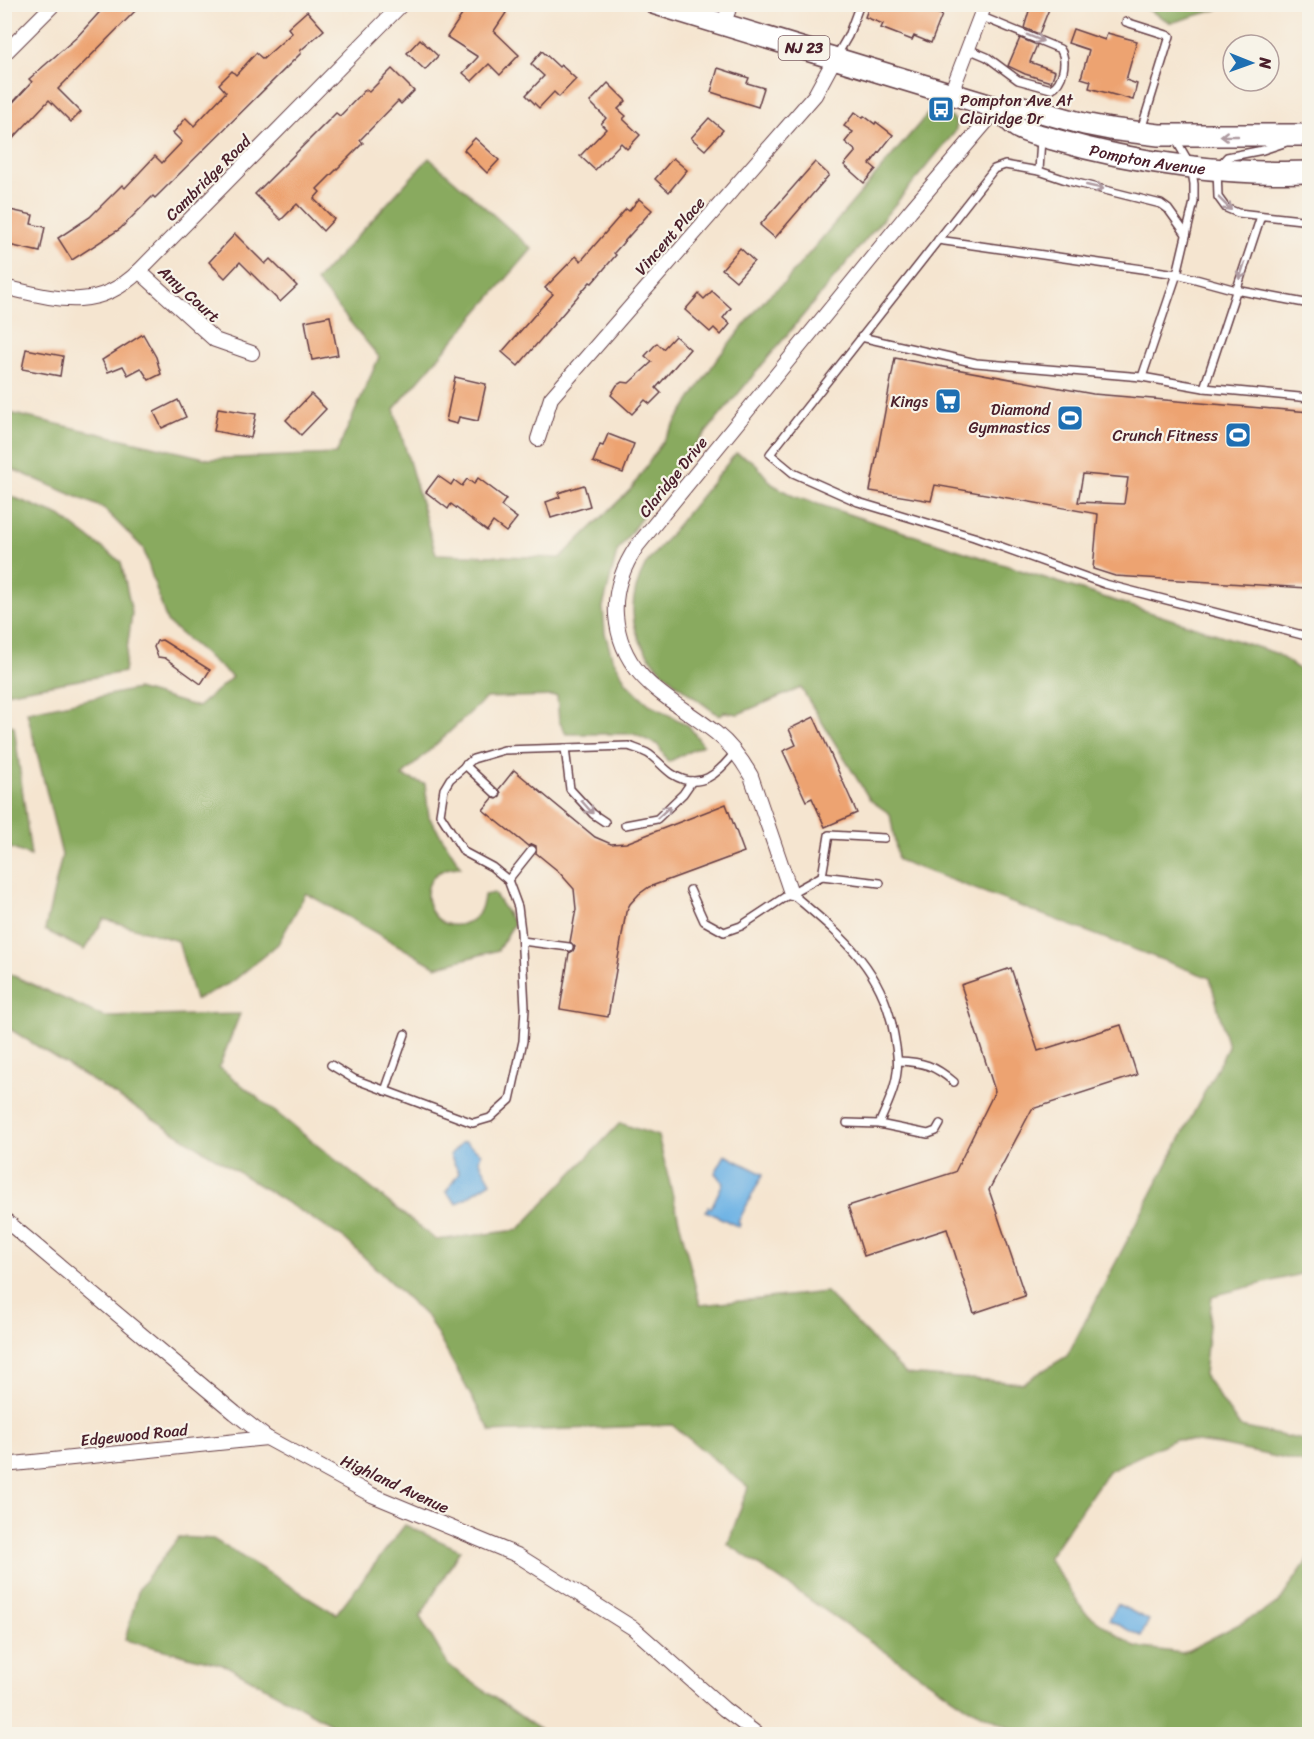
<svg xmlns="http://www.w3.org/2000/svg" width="1314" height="1739" font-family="Sriracha,sans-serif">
<rect width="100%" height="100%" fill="#f7f3e8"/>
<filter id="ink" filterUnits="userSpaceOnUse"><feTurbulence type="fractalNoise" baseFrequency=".0167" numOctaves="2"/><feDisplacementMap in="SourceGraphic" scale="12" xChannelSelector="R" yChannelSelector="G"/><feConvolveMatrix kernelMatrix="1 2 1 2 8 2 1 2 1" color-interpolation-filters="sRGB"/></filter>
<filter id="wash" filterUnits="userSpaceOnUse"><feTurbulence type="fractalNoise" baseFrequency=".008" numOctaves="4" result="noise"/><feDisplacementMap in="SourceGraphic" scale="24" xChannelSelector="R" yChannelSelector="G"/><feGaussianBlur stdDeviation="1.35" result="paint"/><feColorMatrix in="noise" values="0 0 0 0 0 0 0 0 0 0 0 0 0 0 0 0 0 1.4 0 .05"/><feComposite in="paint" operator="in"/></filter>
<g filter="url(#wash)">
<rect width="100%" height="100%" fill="#f5e5d0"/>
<g fill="#89aa5f" stroke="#6a6445" stroke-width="1.5">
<polygon points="1140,5 1232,5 1171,23"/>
<path d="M931 110 953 118 957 124 955 132 675 470 617 552 603 607 605 633 612 657 627 683 638 694 649 704 689 726 703 745 668 762 658 745 634 734H566L559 721 557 696 486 698 402 776 425 784 429 817 461 867C406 866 425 941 468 922 479 917 483 907 484 895L494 893 514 924 498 950 436 967 306 893 278 944 232 982 195 1000 178 941 104 919 84 950 45 930 62 855 27 712 137 689 198 707 232 677 167 622 143 548 103 508 5 466V412L209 459 336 454 379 357 316 281 429 158 532 249 394 409 436 554 560 558 632 488 717 359 767 297 784 283Z"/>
<path d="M736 453 753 461 772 484 793 496 1275 653 1309 676 1310 1046 1307 1047 1310 1060 1309 1272 1212 1296 1204 1375 1240 1427 1309 1441V1464L1225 1446 1175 1439 1108 1471 1048 1558 1085 1612 1135 1647 1183 1653 1278 1604 1309 1558V1734H1025L968 1708 728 1544 748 1487 672 1425 491 1432 428 1318 345 1239 5 1026V972L104 1017 240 1014 219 1067 436 1240 518 1230 620 1123 658 1136 700 1305 826 1292 906 1374 1023 1383 1067 1356 1228 1047 1210 978 898 860 890 814 870 800 801 688 738 714 724 712 720 716C667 678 605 640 646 564Z"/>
<polygon points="5,494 60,516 121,562 132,613 124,672 5,693"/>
<polygon points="4,723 14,726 31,856 5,846"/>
<polygon points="405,1525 460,1550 420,1617 448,1665 546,1734 349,1734 227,1666 125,1640 139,1588 179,1537 213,1539 336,1614"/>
</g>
<g fill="#6fb4e5" stroke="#5c6a88" stroke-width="1.5">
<polygon points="465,1142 481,1153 479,1160 491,1182 457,1204 446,1192 459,1173 450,1155 461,1143"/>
<polygon points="725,1155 763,1174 738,1222 740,1224 739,1227 706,1211 708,1207 711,1208 723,1183 715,1173"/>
<polygon points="1117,1604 1149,1620 1141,1636 1109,1620"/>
</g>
<g id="blocks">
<g fill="#eda371" fill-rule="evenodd">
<polygon points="107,4 142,4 58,89 81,112 71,122 49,100 4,148 4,112 32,82 29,79 77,37"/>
<polygon points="477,4 494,4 506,13 494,31 519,55 500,75 489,64 472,81 463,73 478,57 447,37 468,6 474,10"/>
<polygon points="870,4 914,4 942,15 931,43 914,36 912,40 881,28 883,24 865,17"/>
<polygon points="1031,4 1051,4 1039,34 1024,28"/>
<polygon points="307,11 324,30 300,51 301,53 155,198 153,196 120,229 72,260 58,238 90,217 122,185 125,188 155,156 162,163 182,142 173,133 186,118 194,126 226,92 219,84 232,71 236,75 256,53 263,59 292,33 288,28"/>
<polygon points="1073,29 1105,40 1107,33 1137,41 1126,80 1137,84 1133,100 1089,88 1091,81 1081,78 1089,50 1068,43"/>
<polygon points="1020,38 1037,45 1030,62 1055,71 1051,82 1025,74 1008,66"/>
<polygon points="420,39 438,56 425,70 407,53"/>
<polygon points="542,51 559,67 561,65 576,79 559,97 554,92 539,108 526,95 544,76 531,64"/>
<polygon points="718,68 749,78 747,83 764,88 758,107 711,92"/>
<polygon points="392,69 414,91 401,104 398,101 360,140 363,143 317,189 320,192 314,199 334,219 323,231 297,204 281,220 255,194 336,113 340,116 366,89 369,92"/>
<polygon points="608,83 626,101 618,109 626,116 623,119 640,135 627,149 621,143 595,170 580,156 606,129 601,124 606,118 590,102"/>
<polygon points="855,112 863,118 864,116 875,124 876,122 893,135 870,164 876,169 864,183 844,165 856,151 845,142 853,132 844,126"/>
<polygon points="709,118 723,130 705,150 691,138"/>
<polygon points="475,138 499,160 487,173 464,150"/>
<polygon points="673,158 687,170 669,192 655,179"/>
<polygon points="815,162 829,175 775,238 760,225"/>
<polygon points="639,199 652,210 614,253 616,255 592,283 590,282 518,366 502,352 553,294 545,288 576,256 581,261 626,209 629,211"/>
<polygon points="10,210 33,215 31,224 45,227 40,252 4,244 4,233"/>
<polygon points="235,234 265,264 270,259 297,286 280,302 240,262 225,278 209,262"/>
<polygon points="740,248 754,261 736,281 722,269"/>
<polygon points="712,291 731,308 723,318 730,324 721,335 714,328 710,332 685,310 699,294 704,299"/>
<polygon points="330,316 338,355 312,360 305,321"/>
<polygon points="143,334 156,357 161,374 149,380 141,368 128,375 123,366 108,372 102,360"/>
<polygon points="675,336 690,349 656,388 661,393 650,404 645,400 632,414 611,395 617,385 622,382 629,383 652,362 645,356 657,343 663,349"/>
<polygon points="26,349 63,356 60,376 22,369"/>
<path d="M895 358 1093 394 1310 412V570L1307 588 1115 576 1093 569 1098 514 935 485 931 501 870 491ZM1083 474 1128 478 1124 504 1078 502Z"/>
<polygon points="455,377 486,384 478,421 459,417 457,424 446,421"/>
<polygon points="311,394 326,409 301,435 286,420"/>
<polygon points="178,400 186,417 162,428 154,412"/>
<polygon points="218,408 256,414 251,438 214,431"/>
<polygon points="608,434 634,444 623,473 593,462 600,445 603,446"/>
<polygon points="438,476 451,485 454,480 462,486 467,479 474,484 478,478 506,499 501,506 517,518 506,532 493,522 487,531 451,504 448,509 426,492"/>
<polygon points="584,485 590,506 551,518 546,502 560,497 558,493"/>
<polygon points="162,640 210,670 201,684 165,658 158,657 154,647 157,641"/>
<polygon points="814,717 857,813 825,827 812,798 806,801 783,751 796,745 789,729"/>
<polygon points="514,770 595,837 611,844 626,843 726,804 744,852 649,887 639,894 630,904 626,912 608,1017 560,1009 569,953 573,951 575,947 570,942 576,909 574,889 558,871 536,853 536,846 532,844 528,846 483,810 493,798 497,799 500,797 501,793 499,789"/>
<polygon points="1011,968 1038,1051 1121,1025 1137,1075 1032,1109 989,1190 1025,1296 974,1313 947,1229 864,1256 848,1206 955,1172 995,1091 961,985"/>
</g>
</g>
</g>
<g filter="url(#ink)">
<use href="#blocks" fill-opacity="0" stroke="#643d44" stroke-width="1.5"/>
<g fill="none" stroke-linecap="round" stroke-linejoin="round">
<defs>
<g id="lane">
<polyline points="969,4 983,10"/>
<polyline points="1126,22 1170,36 1141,130"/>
<path d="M968 49 987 57 1018 80 1051 89C1063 83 1068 60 1060 49L980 16"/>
<polyline points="837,55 848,36 860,4"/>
<polyline points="1284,143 1263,150 1227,157 1217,168 1218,197 1226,208 1238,213 1310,221"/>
<polyline points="1039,171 1041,138"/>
<polyline points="1186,234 1168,209 1161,204 1069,181 1039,171 1005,165 994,169 770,454 793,473 858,502 974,537 1105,584 1310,637"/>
<polyline points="938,240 1177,274 1236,290 1310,304"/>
<polyline points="861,337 976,363 1142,377 1204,388 1310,398"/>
<polyline points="1142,377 1177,274 1194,202 1194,184 1191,166 1176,140"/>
<polyline points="1204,388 1261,216"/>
<polyline points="565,748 570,789 593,814 605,822"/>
<polyline points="465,765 496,794"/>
<polyline points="625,825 657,819 683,794 692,781"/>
<polyline points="822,876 829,835 884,838"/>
<polyline points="508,880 532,850"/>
<polyline points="690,890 704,921 724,932 741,926 791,893 822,876 880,883"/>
<path d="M791 893C840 935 883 967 894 1035 896 1047 899 1060 897 1072 895 1090 886 1108 879 1124L847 1123"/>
<polyline points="522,941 569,947"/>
<path d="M898 1061C923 1062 934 1065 954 1082"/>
<path d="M331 1065 354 1079 473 1123 490 1118 510 1100 523 1041 525 1008 521 931 518 907 508 880 492 867 464 852 440 814 444 789 450 779 473 759 504 750 629 746C634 748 641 750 647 753 656 758 663 768 672 774 700 792 719 773 735 752"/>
<polyline points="385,1091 405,1034"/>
<polyline points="879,1124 928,1134 936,1131 940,1124"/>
</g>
<g id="street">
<polyline points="723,24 731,4"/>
<polyline points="4,54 54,4"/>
<polyline points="951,93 985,4"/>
<polyline points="139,271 215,340 252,353"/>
<path d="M4 287C56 299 96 313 139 271L402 4"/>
<polyline points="538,439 551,398 815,95 835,58"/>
<path d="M791 893 751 776C742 760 731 745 716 733 672 698 621 680 616 615 614 589 623 567 637 546L910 211 998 108"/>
<polyline points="4,1219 235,1413 267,1438 372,1495 517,1555 633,1628 724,1709 757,1734"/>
<polyline points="4,1465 267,1438"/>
</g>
<g id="primary">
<polyline points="656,4 998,108 1023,107 1084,124 1110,129 1159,135 1310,135"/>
<path id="s1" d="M998 108C1004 114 1010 122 1017 127 1027 134 1045 136 1056 140 1135 163 1227 175 1310 172"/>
</g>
</defs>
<use href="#lane" stroke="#643d44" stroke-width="10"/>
<use href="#street" stroke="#643d44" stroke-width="16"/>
<use href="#primary" stroke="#643d44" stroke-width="24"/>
<use href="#lane" stroke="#fff" stroke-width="7"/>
<use href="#street" stroke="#fff" stroke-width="14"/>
<use href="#primary" stroke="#fff" stroke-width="21"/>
</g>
<defs><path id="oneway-shaft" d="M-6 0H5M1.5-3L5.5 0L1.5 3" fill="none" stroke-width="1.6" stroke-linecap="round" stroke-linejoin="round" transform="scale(1.5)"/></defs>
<g stroke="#ae9aa0">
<use href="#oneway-shaft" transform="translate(1035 38) rotate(22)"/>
<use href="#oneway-shaft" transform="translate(1229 136) rotate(180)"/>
<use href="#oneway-shaft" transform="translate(1095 187) rotate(13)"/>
<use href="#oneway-shaft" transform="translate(1225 204) rotate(45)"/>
<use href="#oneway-shaft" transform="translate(1242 271) rotate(108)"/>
<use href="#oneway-shaft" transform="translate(587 807) rotate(48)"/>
<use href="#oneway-shaft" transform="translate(664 812) rotate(-43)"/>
</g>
</g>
<defs>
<symbol id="bus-square" viewBox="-11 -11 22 22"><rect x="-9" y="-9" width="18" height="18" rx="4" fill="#1f6fb2" stroke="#f7f3e8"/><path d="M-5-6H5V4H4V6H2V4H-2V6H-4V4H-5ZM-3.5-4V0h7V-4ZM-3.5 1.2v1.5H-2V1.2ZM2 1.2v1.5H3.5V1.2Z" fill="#fff"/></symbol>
<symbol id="supermarket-square" viewBox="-11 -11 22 22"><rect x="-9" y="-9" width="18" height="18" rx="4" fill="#1f6fb2" stroke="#f7f3e8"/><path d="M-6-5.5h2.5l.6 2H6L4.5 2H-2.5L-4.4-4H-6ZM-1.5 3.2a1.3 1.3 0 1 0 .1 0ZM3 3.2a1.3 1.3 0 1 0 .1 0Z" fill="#fff"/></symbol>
<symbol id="stadium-square" viewBox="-11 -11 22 22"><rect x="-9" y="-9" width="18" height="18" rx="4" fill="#1f6fb2" stroke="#f7f3e8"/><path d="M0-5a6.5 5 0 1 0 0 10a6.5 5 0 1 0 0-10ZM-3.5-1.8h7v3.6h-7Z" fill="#fff"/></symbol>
</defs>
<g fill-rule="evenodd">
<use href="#bus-square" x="926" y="94" width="30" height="30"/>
<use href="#supermarket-square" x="933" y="386" width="30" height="30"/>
<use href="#stadium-square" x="1055" y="403" width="30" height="30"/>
<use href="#stadium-square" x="1223" y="420" width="30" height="30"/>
</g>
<g text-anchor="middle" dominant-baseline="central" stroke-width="4.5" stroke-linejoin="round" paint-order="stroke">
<rect fill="#f7f3e8" stroke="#7e5f64" stroke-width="1.5" x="778.5" y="36" width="51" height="24" rx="4.5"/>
<g font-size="15" font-weight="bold" fill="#4a1f2b">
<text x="804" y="48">NJ 23</text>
</g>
<g font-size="16" fill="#4a1f2b" stroke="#f7f3e8" text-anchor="end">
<text x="960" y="100" text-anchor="start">Pompton Ave At<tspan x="960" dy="18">Clairidge Dr</tspan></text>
<text x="928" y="401">Kings</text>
<text x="1050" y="409">Diamond<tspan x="1050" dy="18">Gymnastics</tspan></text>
<text x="1218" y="435">Crunch Fitness</text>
</g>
<g font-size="16" fill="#4a1f2b" stroke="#f7f3e8">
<text stroke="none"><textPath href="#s1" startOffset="162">Pompton Avenue</textPath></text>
<text transform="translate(208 178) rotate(-45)">Cambridge Road</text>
<text transform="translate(670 236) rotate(-49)">Vincent Place</text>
<text transform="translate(189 294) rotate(42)">Amy Court</text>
<text transform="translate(673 477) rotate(-51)">Claridge Drive</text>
<text transform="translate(134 1435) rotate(-6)">Edgewood Road</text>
<text transform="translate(395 1484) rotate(25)">Highland Avenue</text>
</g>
</g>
<rect width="1314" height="1739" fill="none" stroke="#f7f3e8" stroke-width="24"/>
<g transform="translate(1251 63) rotate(91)"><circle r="28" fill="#f7f3e8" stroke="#b29e9c" stroke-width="1.5"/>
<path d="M0-4.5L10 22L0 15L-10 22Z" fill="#1f6fb2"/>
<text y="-9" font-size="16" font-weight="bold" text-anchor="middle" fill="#4a1f2b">N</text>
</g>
</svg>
